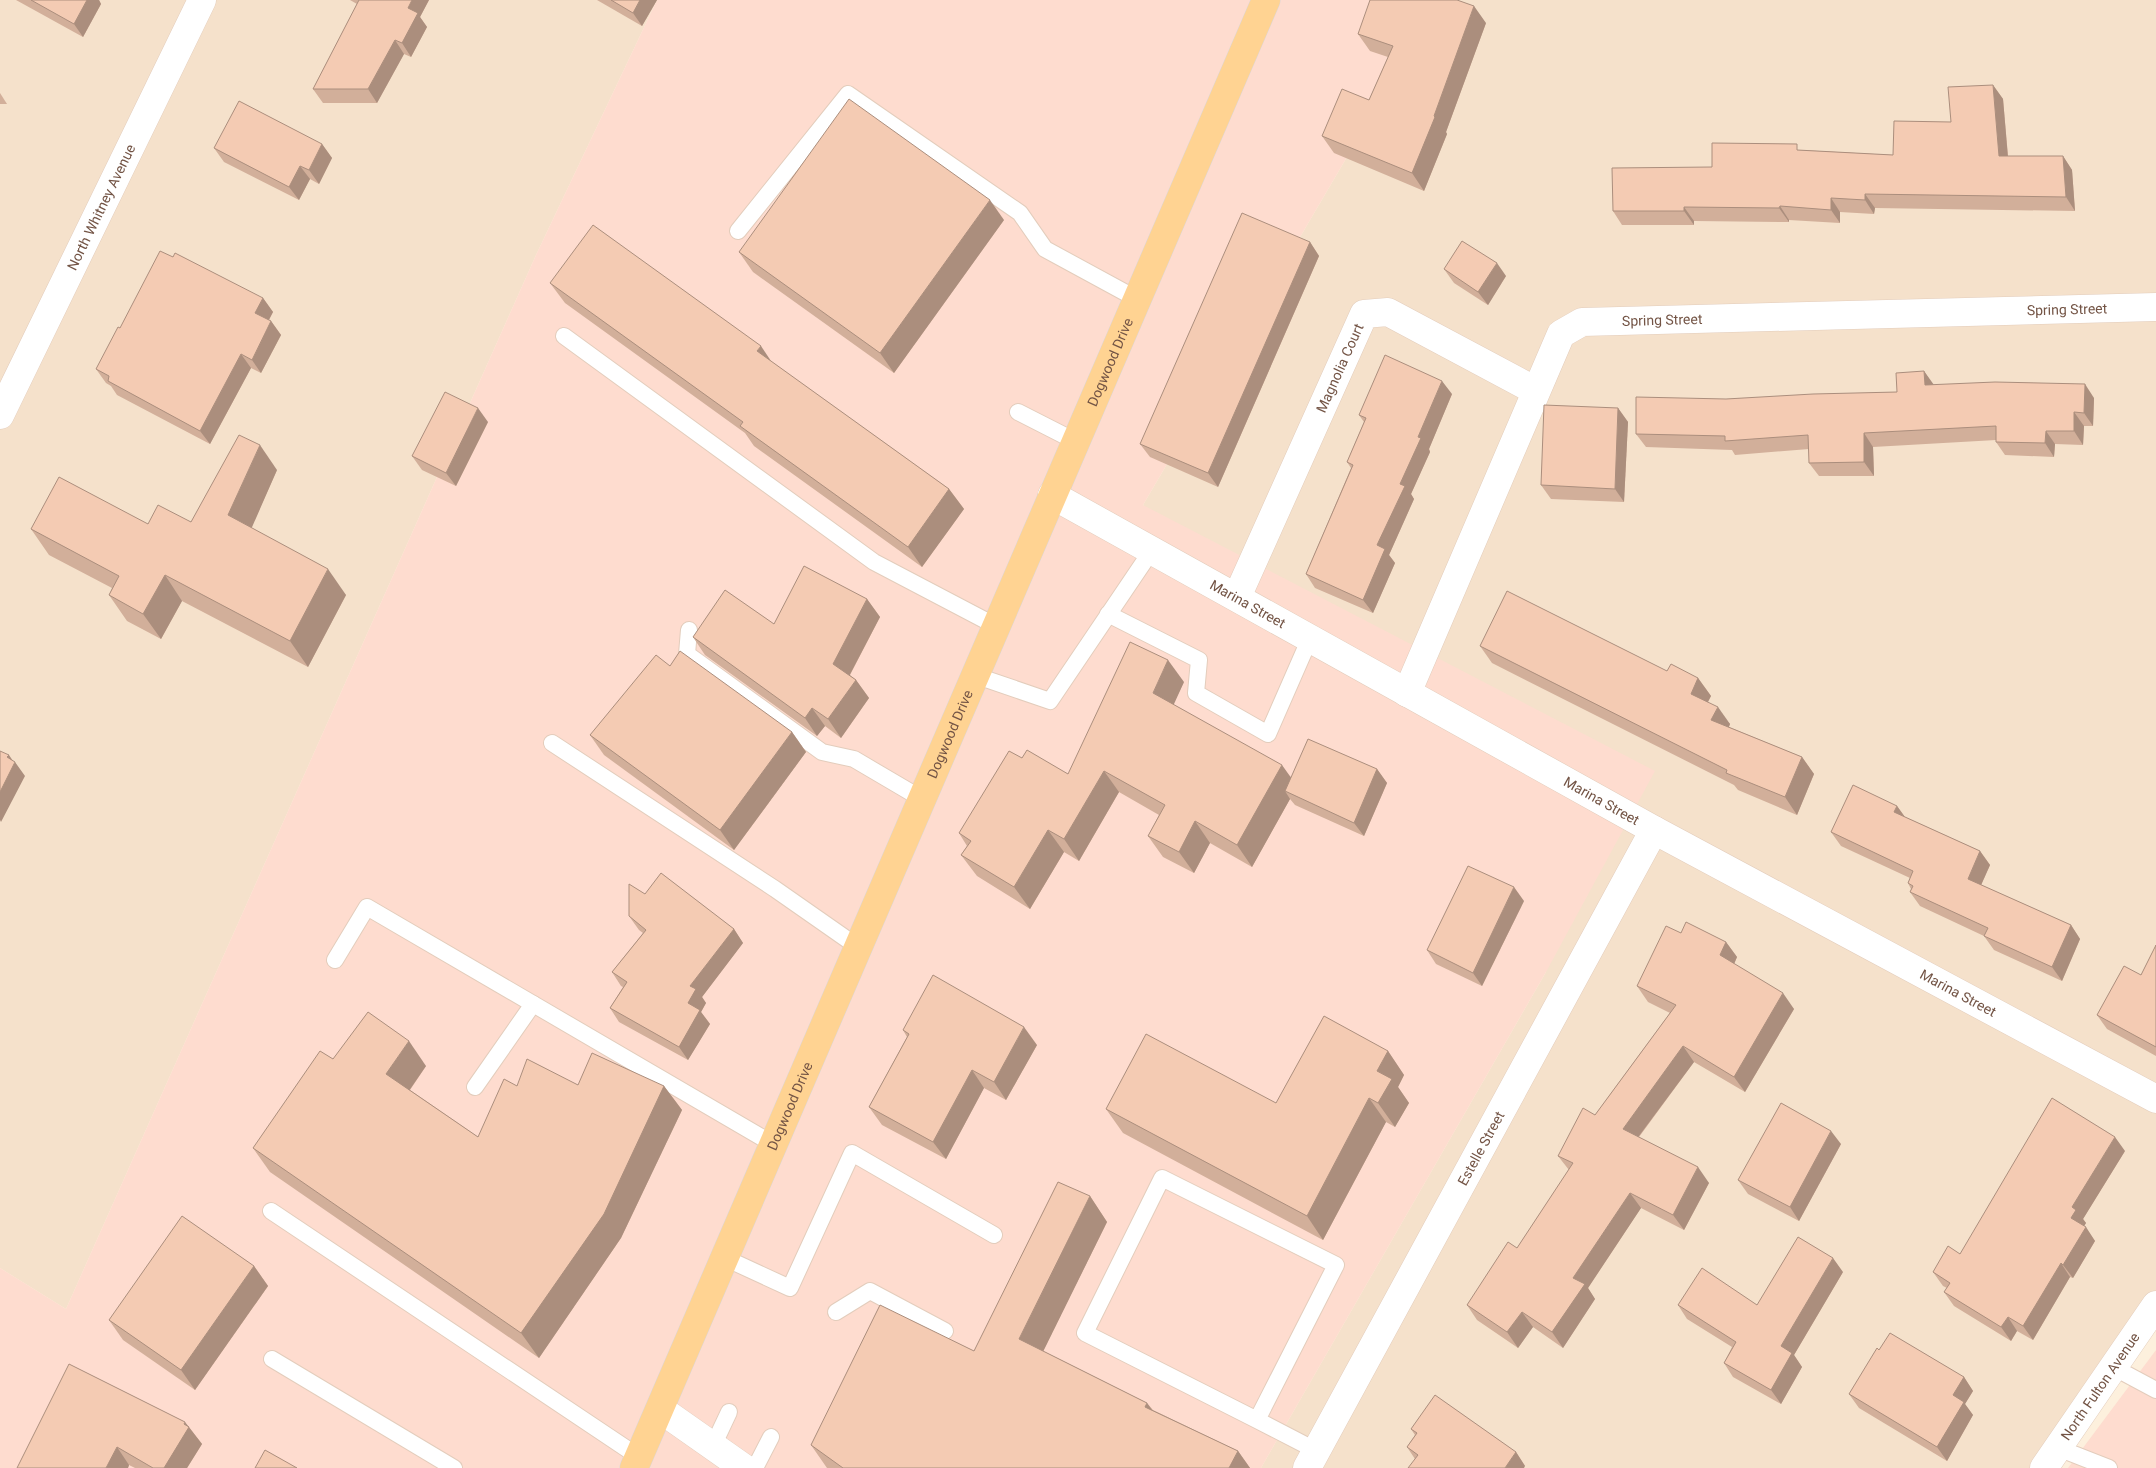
<svg xmlns="http://www.w3.org/2000/svg" width="2156" height="1468" font-family="Roboto,sans-serif">
<rect width="100%" height="100%" fill="#fdf0dd"/>
<g fill="#f5e1cb">
<polygon points="0,0 657,0 536,255 66,1309 0,1268"/>
<polygon points="1439,0 2156,0 2156,1305 2040,1468 1261,1468 1546,972 1143,505"/>
</g>
<g fill="#fedccf">
<polygon points="657,0 1439,0 1143,505 1655,771 1546,972 1261,1468 0,1468 0,1268 66,1309 536,255"/>
<polygon points="2156,1350 2156,1468 2068,1468"/>
</g>
<g fill="none" stroke-linecap="round" stroke-linejoin="round">
<defs>
<g id="lane">
<polyline points="738,231 848,94 1020,213 1045,249 1137,299"/>
<polyline points="564,336 874,562 996,626"/>
<polyline points="1018,412 1075,441"/>
<polyline points="1108,614 1199,660 1196,693 1268,734 1310,638"/>
<polyline points="689,630 687,654 822,752 854,759 922,799"/>
<polyline points="974,675 1050,701 1152,550"/>
<polyline points="552,743 775,889 858,947"/>
<polyline points="335,960 367,907 773,1144"/>
<polyline points="475,1087 533,1004"/>
<polyline points="271,1211 639,1457"/>
<polyline points="725,1258 790,1288 852,1153 994,1235"/>
<polyline points="836,1312 870,1291 945,1331"/>
<polyline points="272,1359 454,1468"/>
<polyline points="2113,1367 2156,1390"/>
<polyline points="1257,1420 1336,1265 1162,1178 1085,1333 1257,1420 1317,1451"/>
<polyline points="713,1446 729,1412"/>
<polyline points="2058,1448 2109,1468"/>
<polyline points="755,1468 771,1437"/>
</g>
<g id="street">
<path id="s1" d="M0 415 202 0"/>
<path id="s2" d="M1052 495 1654 830 2156 1099"/>
<path id="s3" d="M1237 597 1364 314 1388 312 1536 391"/>
<path id="s4" d="M1407 693 1561 334 1582 322 2156 307"/>
<polyline points="660,1409 744,1468"/>
<path id="s5" d="M1307 1468 1654 830"/>
<path id="s6" d="M2044 1468 2156 1305"/>
</g>
<g id="primary">
<path id="s7" d="M634 1468 1266 0"/>
</g>
</defs>
<use href="#lane" stroke="#e3cdbc" stroke-width="18"/>
<use href="#street" stroke="#e3cdbc" stroke-width="29"/>
<use href="#primary" stroke="#ddd6d2" stroke-width="29"/>
<use href="#lane" stroke="#fff" stroke-width="16"/>
<use href="#street" stroke="#fff" stroke-width="28"/>
<use href="#primary" stroke="#ffd392" stroke-width="28"/>
</g>
<g fill="#d2af9a">
<polygon points="16,0 99,0 101,4 83,37"/>
<polygon points="350,0 429,0 420,17 427,27 411,57 404,54 377,103 323,103 313,89 357,4"/>
<polygon points="597,0 657,0 642,26"/>
<polygon points="1486,23 1446,132 1447,134 1424,191 1334,153 1322,136 1369,100 1388,57 1370,51 1358,34"/>
<polygon points="1993,85 2003,99 2008,156 2063,156 2072,170 2075,211 1875,208 1874,214 1840,212 1840,223 1789,220 1789,222 1694,221 1694,225 1622,225 1613,211 1712,167 1801,150 1893,155 1951,122"/>
<polygon points="0,93 7,104 0,104"/>
<polygon points="322,144 332,158 319,184 310,179 299,200 224,162 214,148"/>
<polygon points="1004,220 894,373 753,272 739,252"/>
<polygon points="1310,242 1319,256 1218,487 1150,457 1140,444"/>
<polygon points="1444,269 1506,276 1488,305 1454,283"/>
<polygon points="550,283 770,361 949,489 964,509 922,567 754,446 745,433 565,303"/>
<polygon points="263,298 273,312 269,320 271,321 281,335 261,373 251,368 210,444 117,395 111,386 106,383 96,369 120,328"/>
<polygon points="1924,371 1933,385 2094,398 2093,426 2084,426 2083,445 2055,444 2054,457 2005,455 1996,442 1996,440 1873,447 1874,476 1819,476 1809,463 1809,449 1735,455 1732,450 1646,447 1636,434 1726,399 1897,392"/>
<polygon points="1452,394 1429,449 1430,452 1411,494 1414,499 1389,555 1395,563 1373,613 1315,588 1306,574 1351,468 1347,462 1364,422 1359,415"/>
<polygon points="1618,408 1628,422 1624,502 1551,499 1541,485"/>
<polygon points="488,422 456,486 422,470 412,456"/>
<polygon points="277,470 251,528 346,595 308,667 182,601 161,639 127,621 109,595 112,588 49,555 31,529 191,522"/>
<polygon points="867,599 880,617 850,675 856,680 869,698 841,738 825,726 817,736 705,655 693,637 774,624"/>
<polygon points="1480,646 1667,671 1698,678 1711,696 1708,702 1730,724 1729,727 1802,757 1814,774 1797,815 1738,790 1734,785 1492,663"/>
<polygon points="1184,682 1173,704 1291,777 1377,769 1387,783 1364,836 1295,805 1290,799 1252,867 1210,843 1194,873 1163,857 1148,836 1159,815 1119,792 1079,861 1064,852 1030,909 977,876 961,855 967,846 959,833 1022,758 1068,774"/>
<polygon points="792,732 806,752 734,850 604,755 590,735"/>
<polygon points="1897,806 1905,817 1980,851 1990,865 1981,885 2071,925 2080,939 2062,981 1994,950 1984,936 1920,906 1910,892 1911,889 1908,883 1910,878 1841,846 1831,832"/>
<polygon points="645,894 734,929 743,943 702,997 706,1003 701,1012 710,1024 688,1060 619,1022 610,1008 623,987 621,986 612,972 643,933 639,930 629,916"/>
<polygon points="1524,901 1482,986 1436,964 1427,950"/>
<polygon points="1681,933 1726,942 1737,957 1734,964 1794,1009 1745,1092 1694,1062 1639,1137 1709,1183 1684,1230 1641,1208 1588,1288 1595,1299 1563,1348 1533,1327 1518,1348 1477,1320 1467,1305 1517,1248 1569,1170 1558,1156 1595,1115 1670,1013 1648,1002 1637,986"/>
<polygon points="2156,945 2156,1056 2107,1029 2097,1015 2141,975"/>
<polygon points="903,1030 1037,1045 1006,1100 984,1088 946,1159 882,1125 869,1107 907,1037"/>
<polygon points="1388,1051 1404,1075 1398,1087 1409,1103 1395,1127 1386,1122 1323,1240 1123,1133 1106,1109 1276,1103"/>
<polygon points="333,1059 426,1066 410,1090 478,1137 517,1086 578,1085 664,1086 682,1110 621,1238 539,1358 270,1172 253,1148"/>
<polygon points="1841,1144 1799,1221 1748,1194 1738,1180"/>
<polygon points="2125,1151 2083,1219 2086,1223 2084,1226 2095,1241 2073,1278 2070,1277 2033,1340 2017,1331 2011,1341 1954,1306 1944,1292 1947,1288 1943,1286 1933,1272 1960,1254"/>
<polygon points="1090,1196 1107,1222 1043,1351 1147,1403 1153,1410 1238,1451 1250,1468 827,1468 811,1445 974,1351"/>
<polygon points="254,1266 268,1286 195,1390 123,1340 109,1320"/>
<polygon points="1843,1272 1794,1355 1802,1367 1781,1404 1733,1377 1724,1363 1732,1347 1687,1319 1678,1305 1757,1305"/>
<polygon points="1879,1350 1964,1377 1973,1391 1965,1404 1973,1415 1947,1461 1859,1408 1849,1394"/>
<polygon points="188,1426 202,1444 187,1468 135,1468 129,1465 128,1468 17,1468"/>
<polygon points="1411,1429 1516,1452 1525,1466 1415,1459 1407,1447 1415,1435"/>
</g>
<g fill="#ab8e7d">
<polygon points="87,0 99,0 101,4 83,37 74,24"/>
<polygon points="412,0 429,0 420,17 427,27 411,57 402,43 408,8"/>
<polygon points="640,0 657,0 642,26 633,13"/>
<polygon points="1474,6 1486,23 1446,132 1447,134 1424,191 1412,173 1434,116"/>
<polygon points="395,40 404,54 377,103 368,89"/>
<polygon points="1993,85 2003,99 2009,170 1999,156"/>
<polygon points="322,144 332,158 319,184 309,170"/>
<polygon points="2063,156 2072,170 2075,211 2066,197"/>
<polygon points="300,166 310,179 299,200 289,187"/>
<polygon points="1865,194 1875,208 1874,214 1865,200"/>
<polygon points="1831,198 1840,212 1840,223 1831,210"/>
<polygon points="990,200 1004,220 894,373 880,353"/>
<polygon points="1780,206 1789,220 1789,222 1779,208"/>
<polygon points="1684,207 1694,221 1694,225 1684,211"/>
<polygon points="1310,242 1319,256 1218,487 1208,473"/>
<polygon points="1497,263 1506,276 1488,305 1478,292"/>
<polygon points="263,298 273,312 265,327 255,313"/>
<polygon points="271,321 281,335 261,373 252,360"/>
<polygon points="761,346 775,367 757,351"/>
<polygon points="241,354 251,368 210,444 200,431"/>
<polygon points="1924,371 1934,385 1925,385"/>
<polygon points="1442,381 1452,394 1429,449 1430,452 1411,494 1414,499 1389,555 1395,563 1373,613 1363,600 1377,545 1418,437"/>
<polygon points="2085,384 2094,398 2093,426 2084,413"/>
<polygon points="478,408 488,422 456,486 446,473"/>
<polygon points="1618,408 1628,422 1624,502 1615,489"/>
<polygon points="2074,412 2084,426 2083,445 2074,431"/>
<polygon points="2046,431 2055,444 2054,457 2045,443"/>
<polygon points="1864,433 1873,447 1874,476 1864,462"/>
<polygon points="260,445 277,470 246,541 228,515"/>
<polygon points="949,489 964,509 922,567 908,547"/>
<polygon points="328,569 346,595 308,667 290,641"/>
<polygon points="165,575 182,601 161,639 143,614"/>
<polygon points="867,599 880,617 846,682 833,664"/>
<polygon points="1168,660 1184,682 1169,715 1153,693"/>
<polygon points="1698,678 1711,696 1703,711 1691,694"/>
<polygon points="856,680 869,698 841,738 828,719"/>
<polygon points="1718,707 1730,724 1724,738 1711,720"/>
<polygon points="812,708 825,726 817,736 805,718"/>
<polygon points="792,732 806,752 734,850 720,830"/>
<polygon points="9,755 15,764 15,762 25,776 1,822 0,820 0,792 7,757"/>
<polygon points="1802,757 1814,774 1797,815 1785,797"/>
<polygon points="1282,765 1297,786 1285,791 1290,799 1252,867 1237,845"/>
<polygon points="1377,769 1387,783 1364,836 1354,823"/>
<polygon points="1104,771 1119,792 1079,861 1064,839"/>
<polygon points="1897,806 1907,820 1894,812"/>
<polygon points="1195,821 1210,843 1194,873 1179,852"/>
<polygon points="1048,830 1064,852 1030,909 1014,887"/>
<polygon points="1980,851 1990,865 1978,892 1968,879"/>
<polygon points="1514,887 1524,901 1482,986 1473,973"/>
<polygon points="2071,925 2080,939 2062,981 2052,967"/>
<polygon points="734,929 743,943 702,997 706,1003 701,1012 710,1024 688,1060 679,1047 688,1003 690,986"/>
<polygon points="1726,942 1737,957 1731,971 1720,955"/>
<polygon points="1783,993 1794,1009 1745,1092 1734,1077"/>
<polygon points="1024,1027 1037,1045 1006,1100 994,1082"/>
<polygon points="409,1041 426,1066 404,1098 386,1074"/>
<polygon points="1683,1046 1694,1062 1633,1144 1623,1129"/>
<polygon points="1388,1051 1404,1075 1398,1087 1409,1103 1395,1127 1378,1103 1377,1071"/>
<polygon points="972,1070 984,1088 946,1159 933,1142"/>
<polygon points="664,1086 682,1110 621,1238 539,1358 521,1333"/>
<polygon points="1369,1098 1386,1122 1323,1240 1307,1216"/>
<polygon points="1831,1131 1841,1144 1799,1221 1790,1207"/>
<polygon points="2115,1137 2125,1151 2083,1219 2086,1223 2081,1231 2071,1218 2072,1207"/>
<polygon points="1698,1167 1709,1183 1684,1230 1673,1215"/>
<polygon points="1630,1193 1641,1208 1588,1288 1595,1299 1563,1348 1552,1332 1573,1278"/>
<polygon points="1090,1196 1107,1222 1037,1364 1019,1339"/>
<polygon points="2086,1227 2095,1241 2073,1278 2063,1265"/>
<polygon points="1833,1258 1843,1272 1794,1355 1802,1367 1781,1404 1771,1390 1781,1346"/>
<polygon points="2061,1263 2070,1277 2033,1340 2023,1326"/>
<polygon points="254,1266 268,1286 195,1390 181,1370"/>
<polygon points="1522,1312 1533,1327 1518,1348 1507,1332"/>
<polygon points="2008,1317 2017,1331 2011,1341 2001,1327"/>
<polygon points="1964,1377 1973,1391 1965,1404 1973,1415 1947,1461 1937,1447 1953,1395"/>
<polygon points="1147,1403 1165,1428 1145,1407"/>
<polygon points="185,1422 202,1444 187,1468 164,1468"/>
<polygon points="117,1447 129,1465 128,1468 106,1468"/>
<polygon points="1238,1451 1250,1468 1229,1468"/>
<polygon points="1516,1452 1525,1466 1524,1468 1505,1468"/>
</g>
<g fill="#f4cbb3" stroke="#ab8e7d">
<polygon points="31,0 87,0 74,24"/>
<polygon points="359,0 412,0 408,8 418,13 402,43 395,40 368,89 313,89"/>
<polygon points="611,0 640,0 633,13"/>
<polygon points="1370,0 1457,0 1474,6 1434,116 1435,117 1412,173 1322,136 1342,89 1369,100 1393,46 1358,34"/>
<polygon points="1993,85 1999,156 2063,156 2066,197 1865,194 1865,200 1831,198 1831,210 1780,206 1779,208 1684,207 1684,211 1613,211 1612,168 1712,167 1712,143 1797,144 1797,150 1893,155 1894,121 1951,122 1948,87"/>
<polygon points="849,99 990,200 880,353 739,252"/>
<polygon points="239,101 322,144 309,170 300,166 289,187 214,148"/>
<polygon points="1242,213 1310,242 1208,473 1140,444"/>
<polygon points="593,225 761,346 757,351 949,489 908,547 740,426 743,422 550,283"/>
<polygon points="1462,241 1497,263 1478,292 1444,269"/>
<polygon points="160,251 173,257 175,253 263,298 255,313 271,321 252,360 241,354 200,431 108,381 109,376 96,369 118,327 120,328"/>
<polygon points="1385,355 1442,381 1418,437 1421,438 1400,484 1405,486 1377,545 1385,549 1363,600 1306,574 1353,465 1347,462 1366,418 1359,415"/>
<polygon points="1924,371 1925,385 1995,382 2085,384 2084,413 2074,412 2074,431 2046,431 2045,443 1996,442 1996,426 1864,433 1864,462 1809,463 1808,435 1725,441 1725,436 1636,434 1636,397 1726,399 1813,394 1897,392 1896,373"/>
<polygon points="445,392 478,408 446,473 412,456"/>
<polygon points="1544,405 1618,408 1615,489 1541,485"/>
<polygon points="239,435 260,445 228,515 328,569 290,641 165,575 143,614 109,595 119,576 31,529 59,477 148,524 158,505 191,522"/>
<polygon points="804,566 867,599 833,664 856,680 828,719 812,708 805,718 693,637 725,590 774,624"/>
<polygon points="1507,591 1667,671 1671,664 1698,678 1691,694 1718,707 1711,720 1802,757 1785,797 1726,773 1727,770 1480,646"/>
<polygon points="1130,642 1168,660 1153,693 1282,765 1237,845 1195,821 1179,852 1148,836 1165,805 1104,771 1064,839 1048,830 1014,887 961,855 971,841 959,833 1009,751 1022,758 1027,750 1068,774"/>
<polygon points="680,651 792,732 720,830 590,735 656,655 670,666"/>
<polygon points="1308,739 1377,769 1354,823 1285,791"/>
<polygon points="0,751 9,755 7,757 15,762 0,792"/>
<polygon points="1853,785 1897,806 1894,812 1980,851 1968,879 2071,925 2052,967 1984,936 1988,928 1910,892 1913,886 1908,883 1913,871 1831,832"/>
<polygon points="1468,866 1514,887 1473,973 1427,950"/>
<polygon points="661,873 734,929 690,986 696,989 688,1003 700,1010 679,1047 610,1008 627,982 612,972 646,930 629,916 629,884 645,894"/>
<polygon points="1686,922 1726,942 1720,955 1783,993 1734,1077 1683,1046 1623,1129 1698,1167 1673,1215 1630,1193 1573,1278 1585,1284 1552,1332 1522,1312 1507,1332 1467,1305 1508,1242 1517,1248 1573,1163 1558,1156 1583,1108 1595,1115 1676,1005 1637,986 1666,926 1681,933"/>
<polygon points="2156,945 2156,1047 2097,1015 2124,966 2141,975"/>
<polygon points="933,975 1024,1027 994,1082 972,1070 933,1142 869,1107 909,1034 903,1030"/>
<polygon points="368,1012 409,1041 386,1074 478,1137 504,1079 517,1086 527,1059 578,1085 592,1053 664,1086 604,1214 521,1333 253,1148 320,1051 333,1059"/>
<polygon points="1324,1016 1388,1051 1377,1071 1392,1079 1378,1103 1369,1098 1307,1216 1106,1109 1146,1034 1276,1103"/>
<polygon points="2052,1098 2115,1137 2072,1207 2076,1210 2071,1218 2086,1227 2063,1265 2061,1263 2023,1326 2008,1317 2001,1327 1944,1292 1950,1283 1933,1272 1948,1246 1960,1254"/>
<polygon points="1781,1103 1831,1131 1790,1207 1738,1180"/>
<polygon points="1058,1182 1090,1196 1019,1339 1147,1403 1145,1407 1238,1451 1229,1468 843,1468 811,1445 880,1305 974,1351"/>
<polygon points="182,1216 254,1266 181,1370 109,1320"/>
<polygon points="1798,1237 1833,1258 1781,1346 1792,1353 1771,1390 1724,1363 1736,1342 1678,1305 1702,1268 1757,1305"/>
<polygon points="1890,1333 1964,1377 1953,1395 1964,1402 1937,1447 1849,1394 1877,1348 1879,1350"/>
<polygon points="69,1364 185,1422 184,1424 189,1427 164,1468 153,1468 117,1447 106,1468 17,1468"/>
<polygon points="1435,1395 1516,1452 1505,1468 1408,1468 1418,1455 1407,1447 1417,1433 1411,1429"/>
<polygon points="265,1450 297,1468 255,1468"/>
</g>
<g text-anchor="middle" dominant-baseline="central" stroke-width="4" stroke-linejoin="round" paint-order="stroke">
<g font-size="14" fill="#735445" stroke="#fff3e4">
<text stroke="none"><textPath href="#s1" startOffset="231">North Whitney Avenue</textPath></text>
<text stroke="none"><textPath href="#s4" startOffset="900">Spring Street</textPath></text>
<text stroke="none"><textPath href="#s4" startOffset="495">Spring Street</textPath></text>
<text stroke="none"><textPath href="#s7" startOffset="1204">Dogwood Drive</textPath></text>
<text stroke="none"><textPath href="#s3" startOffset="251">Magnolia Court</textPath></text>
<text stroke="none"><textPath href="#s2" startOffset="224">Marina Street</textPath></text>
<text stroke="none"><textPath href="#s7" startOffset="799">Dogwood Drive</textPath></text>
<text stroke="none"><textPath href="#s2" startOffset="629">Marina Street</textPath></text>
<text stroke="none"><textPath href="#s2" startOffset="1034">Marina Street</textPath></text>
<text stroke="none"><textPath href="#s7" startOffset="394">Dogwood Drive</textPath></text>
<text stroke="none"><textPath href="#s5" startOffset="364">Estelle Street</textPath></text>
<text stroke="none"><textPath href="#s6" startOffset="99">North Fulton Avenue</textPath></text>
</g>
</g>
</svg>
